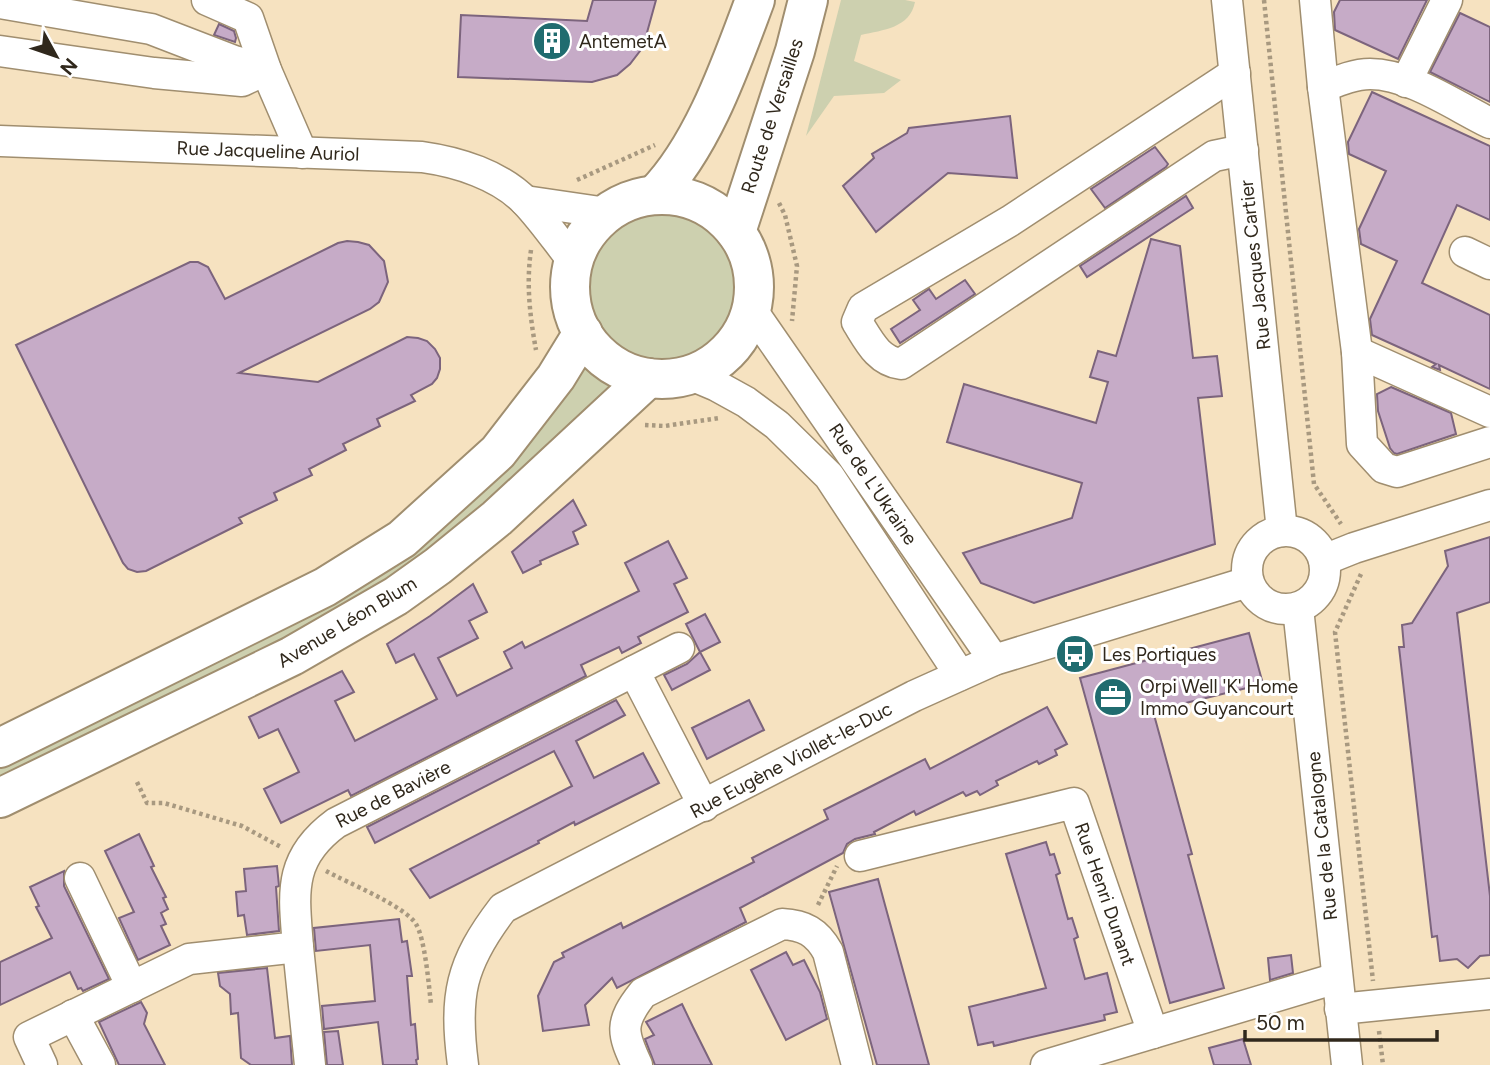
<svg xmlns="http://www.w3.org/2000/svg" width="1490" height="1065" font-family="Figtree,sans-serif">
<rect width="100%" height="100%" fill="#f6e2c0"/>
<g fill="#cdd0af">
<path d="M841 0H905L915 2C910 28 883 30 861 35L854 61 901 80 884 93 834 96 806 136Z"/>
<circle cx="665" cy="288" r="75"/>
<polygon points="585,363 616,390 515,484 361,602 0,784 0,764 320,608"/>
</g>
<g fill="#c6abc7" stroke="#7c647d" stroke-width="2">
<polygon points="593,0 656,0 643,47 630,64 617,75 592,82 458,77 461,15 587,21"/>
<polygon points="1340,0 1427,0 1398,59 1335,30 1334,12"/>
<polygon points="1460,13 1490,27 1490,102 1430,72"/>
<polygon points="219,24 234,31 236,38 235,42 214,35"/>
<polygon points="1372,92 1490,146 1490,220 1457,205 1422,283 1490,315 1490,389 1439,365 1440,370 1432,367 1436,364 1372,335 1370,319 1397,261 1361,244 1359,229 1386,171 1349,154 1348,142"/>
<polygon points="1010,116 1017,178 948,173 876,232 843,186 874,158 872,154 907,133 909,128"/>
<polygon points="1155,147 1168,164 1166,167 1105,208 1091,189"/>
<polygon points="1186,196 1193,208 1087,277 1080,266"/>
<polygon points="1151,239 1180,246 1193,358 1217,356 1222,396 1198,398 1215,544 1034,603 981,583 963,553 1072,518 1082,483 947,442 964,384 1096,423 1108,382 1090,377 1098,351 1116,356"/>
<polygon points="347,241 358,242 369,245 384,261 388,282 379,302 370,309 239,373 318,382 407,337 418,338 427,341 435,349 440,358 440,369 437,378 432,384 411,395 415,401 377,419 380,426 343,444 346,450 309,469 312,475 274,493 277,500 239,518 242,523 146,571 137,572 128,569 123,563 16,345 190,262 198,262 208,267 225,299 338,243"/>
<polygon points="965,280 975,294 900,343 891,329 920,310 913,300 929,289 936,299"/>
<polygon points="1391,387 1451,413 1456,434 1397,454 1394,453 1390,448 1378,411 1377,394"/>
<polygon points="573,500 586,525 573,532 578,544 540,561 541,564 523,573 512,552"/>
<polygon points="1490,537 1490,602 1457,613 1490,896 1490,955 1480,956 1468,968 1457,959 1440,961 1437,936 1432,937 1399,647 1404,647 1402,625 1412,623 1448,566 1445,551"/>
<polygon points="668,541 687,578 674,584 688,612 638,637 641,643 622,653 619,647 581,665 586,676 351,796 348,790 281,823 264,789 299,772 278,729 259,738 249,717 342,671 354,692 335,701 355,741 437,699 414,654 396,663 387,644 430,616 473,584 487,612 469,621 478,638 438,658 457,696 512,668 504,652 522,642 525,648 639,591 625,563"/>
<polygon points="705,614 720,642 700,652 710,670 672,690 664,675 687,664 700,652 686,624"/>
<polygon points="1249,633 1263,684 1153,711 1192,854 1188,855 1224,988 1170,1003 1080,678"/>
<polygon points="616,700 625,715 576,741 594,778 643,753 659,783 575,825 574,822 538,841 539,843 430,898 410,869 572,786 554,751 375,843 367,827"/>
<polygon points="749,700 764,730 707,759 692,728"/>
<polygon points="1047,707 1067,744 1055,750 1057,755 1039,764 1037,761 996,781 998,785 980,795 977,791 966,796 963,792 916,815 914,811 874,832 875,834 855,839 847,844 843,853 740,908 746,922 617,988 612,978 585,1005 589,1025 543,1031 538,996 554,962 564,957 562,953 621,923 623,928 754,862 752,858 828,819 824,810 866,789 925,759 930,769"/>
<polygon points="139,834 154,866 151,867 166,897 163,898 168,909 161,913 166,924 161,926 170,945 138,960 119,918 134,912 105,851"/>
<polygon points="1046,842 1050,855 1054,854 1060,873 1056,875 1068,919 1072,918 1078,937 1074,939 1085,979 1107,973 1117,1012 1104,1015 1105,1020 994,1046 993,1042 978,1045 969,1007 1046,988 1006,854"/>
<polygon points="277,866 279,886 276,887 279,931 247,935 244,915 238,916 236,892 246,891 244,869"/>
<polygon points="64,871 64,886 109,979 83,991 81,988 78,989 70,972 0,1005 0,962 52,938 36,907 39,906 30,887"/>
<polygon points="878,879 885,905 929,1065 877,1065 829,892"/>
<polygon points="399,919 402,942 407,941 412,976 407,976 411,1025 415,1024 418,1059 416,1060 417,1065 383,1065 378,1022 324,1029 322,1006 375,1001 370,945 316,951 314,928"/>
<polygon points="786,952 793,965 804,960 820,992 827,1019 786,1040 751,970"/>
<polygon points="1291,955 1293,973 1270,980 1268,958"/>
<polygon points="267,968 275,1038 290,1036 292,1065 251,1065 241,1058 238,1013 231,1014 230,994 220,986 218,973"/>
<polygon points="141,1002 147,1013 144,1024 165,1065 119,1065 99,1022"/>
<polygon points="682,1004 693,1027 712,1065 655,1065 645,1039 654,1035 646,1022"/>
<polygon points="338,1031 343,1065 327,1065 324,1032"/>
<polygon points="1243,1039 1251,1065 1214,1065 1209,1048"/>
</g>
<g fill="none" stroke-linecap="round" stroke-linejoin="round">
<defs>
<g id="minor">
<polyline points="207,0 248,18 266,70 302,153"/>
<polyline points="1227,0 1282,531"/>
<polyline points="1315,0 1323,87 1357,352 1362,444 1384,468 1397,472 1490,442"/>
<polyline points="0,3 151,29 234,61 266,70"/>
<polyline points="0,51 154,73 242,81 263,71"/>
<path d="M1235 73 1010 221 863 308 857 322C869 341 878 361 901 364L1214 156 1243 150"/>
<polyline points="1406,82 1447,0"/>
<path d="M1323 87C1338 81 1354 74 1370 74 1410 74 1455 106 1490 123"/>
<path d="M0 141 422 157C458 162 500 175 526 202 543 220 558 242 574 262"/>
<polyline points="525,201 607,213"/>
<polyline points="1465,252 1490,264"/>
<polyline points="751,309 994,660"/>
<polyline points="1357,352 1490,412"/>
<polyline points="691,375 717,386 746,402 777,425 829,476 960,675"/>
<circle cx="1286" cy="570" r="39"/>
<polyline points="1324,560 1354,548 1490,505"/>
<polyline points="1298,608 1347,1065"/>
<polyline points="634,671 679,648"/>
<polyline points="860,856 1074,803 1153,1033"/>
<polyline points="80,878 132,987"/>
<polyline points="298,947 310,1065"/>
<polyline points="1340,1009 1490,994"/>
<polyline points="73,1015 100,1065"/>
<path d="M42 1065 29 1037 189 959 298 947C294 894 287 859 336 823L634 671 704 806"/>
<path d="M463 1065C454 996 460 964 503 908L914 696 994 660 1248 582"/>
<path d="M637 1065C622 1033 619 1023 643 993L782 924C804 925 817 932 828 952L857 1065"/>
<polyline points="1046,1065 1337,978"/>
</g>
<g id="major">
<path d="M655 195C703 146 731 64 755 0"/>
<circle cx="662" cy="287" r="92"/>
<polyline points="736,232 795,51 808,0"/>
<polyline points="0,748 325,587 402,539 498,452 556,377 583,333"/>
<polyline points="0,798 292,656 396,596 438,566 497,518 648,378"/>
</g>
</defs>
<use href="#minor" stroke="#a08e6f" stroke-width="33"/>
<use href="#major" stroke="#a08e6f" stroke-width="42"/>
<g stroke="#a89980" stroke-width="4.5" stroke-dasharray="3.5 3.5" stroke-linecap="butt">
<polyline points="1264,0 1314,484 1341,524"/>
<polyline points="577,180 655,145"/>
<polyline points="779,203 785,215 797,266 792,321"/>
<path d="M531 250C526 284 530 317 536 350"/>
<polyline points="645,425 665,426 719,418"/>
<polyline points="1361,574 1335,632 1373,981"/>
<polyline points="137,782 147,803 164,803 242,826 281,847"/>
<path d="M326 871C346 882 405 906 416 924 425 939 429 986 431 1005"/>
<polyline points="818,905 837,866"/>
<polyline points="1379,1031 1383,1065"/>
</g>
<use href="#minor" stroke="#fff" stroke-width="30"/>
<use href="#major" stroke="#fff" stroke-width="38"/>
</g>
<defs>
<symbol id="building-disc" viewBox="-11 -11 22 22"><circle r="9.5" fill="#206c6f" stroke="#fff"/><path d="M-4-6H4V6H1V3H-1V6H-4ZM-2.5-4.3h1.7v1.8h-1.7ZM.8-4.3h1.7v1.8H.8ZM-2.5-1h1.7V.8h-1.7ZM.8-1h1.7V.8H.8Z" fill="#fff"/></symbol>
<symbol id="bus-disc" viewBox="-11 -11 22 22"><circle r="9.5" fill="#206c6f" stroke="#fff"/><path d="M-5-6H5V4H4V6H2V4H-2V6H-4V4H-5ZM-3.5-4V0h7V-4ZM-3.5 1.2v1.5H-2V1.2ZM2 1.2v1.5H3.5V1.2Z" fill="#fff"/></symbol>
<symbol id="office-disc" viewBox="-11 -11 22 22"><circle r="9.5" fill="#206c6f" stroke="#fff"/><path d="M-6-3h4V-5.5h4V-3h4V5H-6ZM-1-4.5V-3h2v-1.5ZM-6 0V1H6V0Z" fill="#fff"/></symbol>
</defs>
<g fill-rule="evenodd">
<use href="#building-disc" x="530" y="19" width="44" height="44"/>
<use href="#bus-disc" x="1053" y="632" width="44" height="44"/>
<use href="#office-disc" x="1091" y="675" width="44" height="44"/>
</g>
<g text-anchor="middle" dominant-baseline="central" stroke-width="6" stroke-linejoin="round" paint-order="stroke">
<g font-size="19" fill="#30281c" stroke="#fff" text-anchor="start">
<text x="579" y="41">AntemetA</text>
<text x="1102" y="654">Les Portiques</text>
<text x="1140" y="686">Orpi Well 'K' Home<tspan x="1140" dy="22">Immo Guyancourt</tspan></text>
</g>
<g font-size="19" fill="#30281c" stroke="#fff">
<text transform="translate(772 116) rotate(-72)">Route de Versailles</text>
<text transform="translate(268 151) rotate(2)">Rue Jacqueline Auriol</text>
<text transform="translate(1255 265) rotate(-96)">Rue Jacques Cartier</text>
<text transform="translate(873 484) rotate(56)">Rue de L'Ukraine</text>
<text transform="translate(347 622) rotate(-31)">Avenue Léon Blum</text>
<text transform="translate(791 760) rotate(-28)">Rue Eugène Viollet-le-Duc</text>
<text transform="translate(393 794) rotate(-27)">Rue de Bavière</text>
<text transform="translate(1322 836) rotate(-96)">Rue de la Catalogne</text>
<text transform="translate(1105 894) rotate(71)">Rue Henri Dunant</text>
</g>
</g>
<g transform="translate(56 56) rotate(130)" stroke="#ffffff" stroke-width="5" paint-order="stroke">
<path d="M0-5L12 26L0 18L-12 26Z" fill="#30281c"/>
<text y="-10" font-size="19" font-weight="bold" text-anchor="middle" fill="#30281c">N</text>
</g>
<path d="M1245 1030v10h192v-10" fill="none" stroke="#30281c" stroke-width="3.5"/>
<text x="1256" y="1030" font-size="21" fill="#30281c" stroke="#ffffff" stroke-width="5" paint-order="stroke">50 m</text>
</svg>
